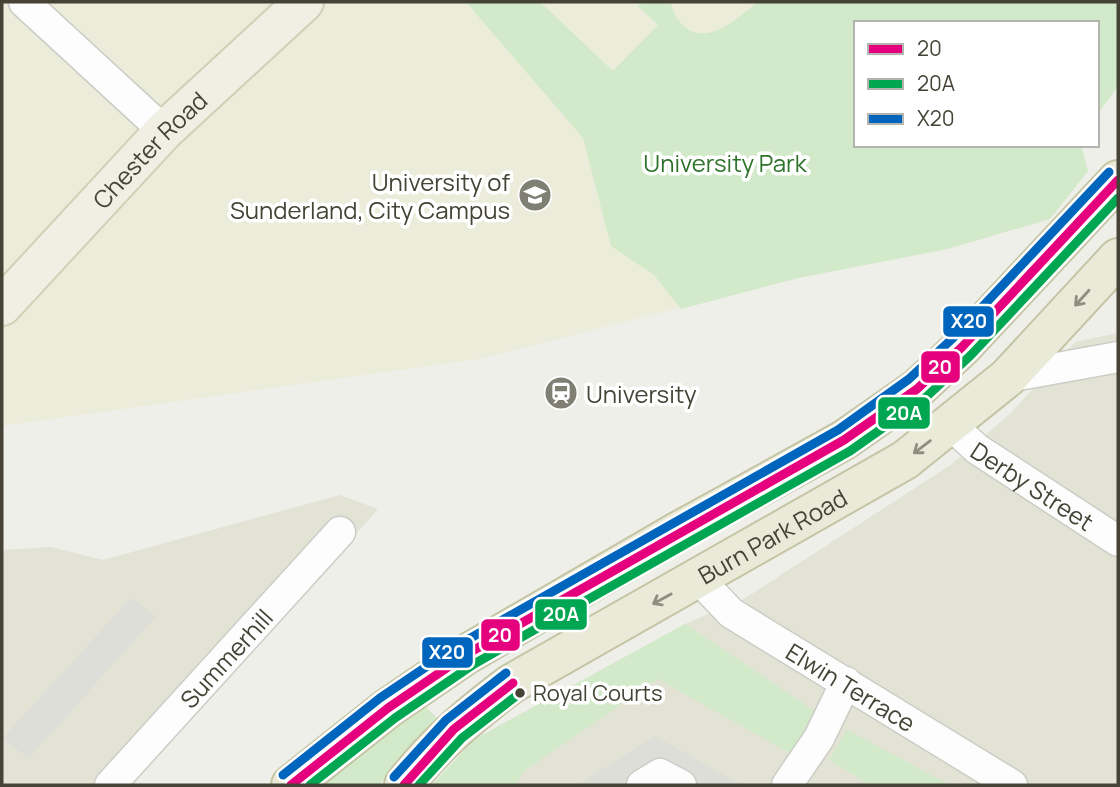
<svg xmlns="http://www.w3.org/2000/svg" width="1120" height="787" font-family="Manrope,sans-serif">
<rect width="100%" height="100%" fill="#eeefe8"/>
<g fill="#e2e3d5">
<polygon points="1118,333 1118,785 432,785 475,739 685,624 744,599 952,464 1012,412 1075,342"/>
<polygon points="340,495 378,509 132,785 2,785 2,550 51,547 103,560"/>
</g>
<polygon fill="#ebecda" points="2,2 1118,2 1118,86 1097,115 1097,23 856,23 856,145 1081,145 1088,171 1050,219 947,249 798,278 478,359 2,426"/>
<g fill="#d2eac9">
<path d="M466 2H540L613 71 658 25 638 6 642 2H671C672 11 675 15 680 22 703 51 738 18 758 2H1118V86L1097 115V23H856V145H1081L1088 171 1050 219 947 249 798 278 681 309 654 275 611 246 583 138Z"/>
<polygon points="685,624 828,720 804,761 658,679 524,771 515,785 432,785 475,739"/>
<polygon points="422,703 437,718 379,785 321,785"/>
<polygon points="847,730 950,785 870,785 829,760"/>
</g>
<g fill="#deded8">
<polygon points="131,598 156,616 29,758 2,739"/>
<polygon points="655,736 742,785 577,785"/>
</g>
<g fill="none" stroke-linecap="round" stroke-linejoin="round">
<defs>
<g id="minor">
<polyline points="24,2 164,131"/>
<polyline points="1008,377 1118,357"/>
<path id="s1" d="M951 425 977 449 1118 541"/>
<path id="s2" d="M698 578 731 613 1012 785"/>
<path id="s3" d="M110 785 340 532"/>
<polyline points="642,785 660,774 681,785"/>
<polyline points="787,785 819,738 846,682"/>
</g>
<g id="major">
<path id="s4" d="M2 306 164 131 304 2"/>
</g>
<g id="highway">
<polyline points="291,785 388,708 467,654 679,531 844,440 917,389 962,347 1118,180"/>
<path id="s5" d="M404 785C435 744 470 715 511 684L905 460 1008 377 1118 258"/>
</g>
</defs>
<use href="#minor" stroke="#cccdc6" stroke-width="33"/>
<use href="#major" stroke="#cfd0b6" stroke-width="42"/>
<use href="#highway" stroke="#c5c4a4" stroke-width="42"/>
<use href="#minor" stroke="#fcfdfc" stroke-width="30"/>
<use href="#major" stroke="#eff0e3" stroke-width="38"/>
<use href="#highway" stroke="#eaead9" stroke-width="38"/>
<defs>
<g id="bus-1">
<polyline points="291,785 388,708 467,654 844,440 917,389 962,347 1118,180"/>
<polyline points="404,785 454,729 513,683"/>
</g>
<g id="bus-2">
<polyline points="310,785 395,718 474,664 850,451 924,399 971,355 1118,198"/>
<polyline points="419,785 462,738 520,693"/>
</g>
<g id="bus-3">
<polyline points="283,775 380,698 460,644 838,430 909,379 953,338 1109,172"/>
<polyline points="394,777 446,720 506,673"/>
</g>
</defs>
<use href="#bus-1" stroke="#fff" stroke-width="14"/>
<use href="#bus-2" stroke="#fff" stroke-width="14"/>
<use href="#bus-3" stroke="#fff" stroke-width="14"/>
<use href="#bus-1" stroke="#e5007d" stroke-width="9"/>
<use href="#bus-2" stroke="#00a651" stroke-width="9"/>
<use href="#bus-3" stroke="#0065bd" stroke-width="9"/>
</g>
<defs><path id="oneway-shaft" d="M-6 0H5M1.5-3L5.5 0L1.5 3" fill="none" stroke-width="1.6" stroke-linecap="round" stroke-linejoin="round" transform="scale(1.75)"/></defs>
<g stroke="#8f8e7f">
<use href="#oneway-shaft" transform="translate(1082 298) rotate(132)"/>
<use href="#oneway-shaft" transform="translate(922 447) rotate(143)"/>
<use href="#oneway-shaft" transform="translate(662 599) rotate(151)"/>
</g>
<defs>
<symbol id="university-disc" viewBox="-11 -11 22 22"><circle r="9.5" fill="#807f74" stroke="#fff"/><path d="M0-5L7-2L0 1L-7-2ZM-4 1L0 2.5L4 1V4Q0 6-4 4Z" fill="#fff"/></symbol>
<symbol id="station-disc" viewBox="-11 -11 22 22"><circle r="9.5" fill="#807f74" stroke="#fff"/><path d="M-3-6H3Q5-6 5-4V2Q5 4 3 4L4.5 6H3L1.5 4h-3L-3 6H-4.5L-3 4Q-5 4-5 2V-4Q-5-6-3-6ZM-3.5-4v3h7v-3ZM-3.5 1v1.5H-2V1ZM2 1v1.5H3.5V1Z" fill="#fff"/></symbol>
</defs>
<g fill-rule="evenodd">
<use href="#university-disc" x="516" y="176" width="38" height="38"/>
<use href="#station-disc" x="542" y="374" width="38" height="38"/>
</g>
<circle fill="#444335" stroke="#fff" stroke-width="2.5" cx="520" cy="693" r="6"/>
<g text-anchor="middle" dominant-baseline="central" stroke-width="7" stroke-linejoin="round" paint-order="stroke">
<g font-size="22" fill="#444335" stroke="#fff" text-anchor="start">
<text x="533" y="693">Royal Courts</text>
</g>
<g font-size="24" fill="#444335" stroke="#fff">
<text stroke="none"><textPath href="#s4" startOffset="215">Chester Road</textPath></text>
<text stroke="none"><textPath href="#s1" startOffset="102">Derby Street</textPath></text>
<text stroke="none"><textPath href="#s5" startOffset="448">Burn Park Road</textPath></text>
<text stroke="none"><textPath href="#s3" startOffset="172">Summerhill</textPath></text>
<text stroke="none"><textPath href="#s2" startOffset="189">Elwin Terrace</textPath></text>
</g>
<g font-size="24" fill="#2f732b" stroke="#fff">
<text x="725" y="162">University Park</text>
</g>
<g font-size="24" fill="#444335" stroke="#fff" text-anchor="end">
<text x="510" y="181">University of<tspan x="510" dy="28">Sunderland, City Campus</tspan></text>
<text x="586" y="393" text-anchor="start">University</text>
</g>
</g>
<g stroke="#fff" stroke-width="2.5">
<rect x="942" y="305" width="53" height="33" rx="7" fill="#0065bd"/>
<rect x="920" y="350" width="41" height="34" rx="7" fill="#e5007d"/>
<rect x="877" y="396" width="54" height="34" rx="7" fill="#00a651"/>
<rect x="534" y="598" width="54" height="33" rx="7" fill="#00a651"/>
<rect x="480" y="618" width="41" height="34" rx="7" fill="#e5007d"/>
<rect x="421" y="636" width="53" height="33" rx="7" fill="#0065bd"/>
</g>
<g font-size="19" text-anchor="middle" font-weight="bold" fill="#fff">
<text x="969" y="328">X20</text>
<text x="940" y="374">20</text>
<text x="904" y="420">20A</text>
<text x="561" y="621">20A</text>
<text x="500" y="642">20</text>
<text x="447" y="659">X20</text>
</g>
<rect width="1120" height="787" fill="none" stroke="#444335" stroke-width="7"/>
<rect x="854" y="21" width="245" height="126" fill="#ffffff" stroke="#b4b4ae" stroke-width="2"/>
<rect x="868" y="44" width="35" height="10" fill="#e5007d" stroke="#b4b4ae" stroke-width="2"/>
<text x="917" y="56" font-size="21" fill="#444335">20</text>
<rect x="868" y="79" width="35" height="10" fill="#00a651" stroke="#b4b4ae" stroke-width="2"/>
<text x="917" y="91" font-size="21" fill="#444335">20A</text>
<rect x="868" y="114" width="35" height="10" fill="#0065bd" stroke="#b4b4ae" stroke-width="2"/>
<text x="917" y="126" font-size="21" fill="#444335">X20</text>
</svg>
